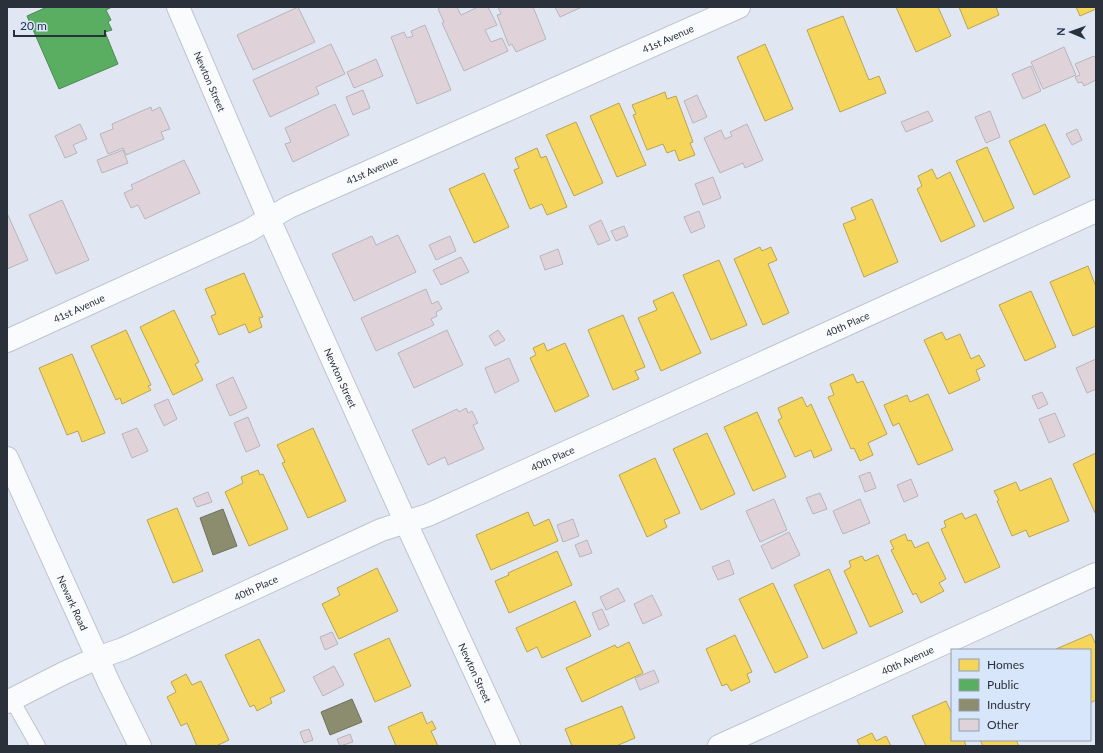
<svg xmlns="http://www.w3.org/2000/svg" width="1103" height="753" font-family="Lato,sans-serif">
<rect width="100%" height="100%" fill="#e0e7f3"/>
<g fill="#f6d55c" stroke="#b9a452">
<polygon points="896,7 938,7 951,36 916,52"/>
<polygon points="959,7 996,7 999,15 968,29"/>
<polygon points="1076,7 1096,7 1096,9 1080,16"/>
<polygon points="843,16 869,80 879,76 886,93 840,112 807,30"/>
<polygon points="765,44 793,109 765,121 737,57"/>
<polygon points="665,92 667,99 676,96 693,142 690,143 695,155 679,161 675,150 667,153 663,144 647,150 633,115 636,114 632,105"/>
<polygon points="619,103 646,165 617,177 590,116"/>
<polygon points="576,122 603,183 574,196 546,135"/>
<polygon points="1045,124 1070,177 1034,195 1009,141"/>
<polygon points="987,147 1014,208 984,222 956,161"/>
<polygon points="537,148 541,158 546,156 567,207 547,215 542,204 530,209 514,170 519,168 515,158"/>
<polygon points="932,169 937,179 950,172 975,226 941,242 917,189 922,186 918,176"/>
<polygon points="484,173 509,227 474,243 449,189"/>
<polygon points="872,199 898,262 864,277 843,224 856,219 851,208"/>
<polygon points="760,247 762,251 771,247 777,260 768,264 789,313 763,325 734,259"/>
<polygon points="719,260 747,325 711,340 683,275"/>
<polygon points="1088,266 1096,287 1096,326 1073,336 1050,282"/>
<polygon points="244,273 263,317 259,318 262,327 249,333 245,324 219,335 211,316 216,314 205,289"/>
<polygon points="1031,291 1056,347 1025,361 999,305"/>
<polygon points="673,292 701,353 661,371 638,318 657,310 653,301"/>
<polygon points="174,310 199,362 195,364 203,380 173,395 140,327"/>
<polygon points="623,315 645,367 635,371 639,379 613,390 588,330"/>
<polygon points="126,330 151,385 148,386 151,390 122,404 120,398 116,400 91,346"/>
<polygon points="942,332 946,340 960,334 971,359 979,355 985,366 976,370 980,380 949,394 924,340"/>
<polygon points="544,343 547,351 565,343 589,396 555,412 530,358 536,355 533,348"/>
<polygon points="72,354 105,433 82,442 78,431 67,435 39,368"/>
<polygon points="853,374 857,383 863,381 887,434 868,443 873,455 860,461 854,448 851,449 828,397 834,395 830,384"/>
<polygon points="928,394 953,450 918,465 899,423 893,426 884,405 907,395 910,402"/>
<polygon points="802,397 807,407 811,404 832,450 814,458 811,450 795,457 778,420 782,418 778,408"/>
<polygon points="757,412 786,477 753,491 724,427"/>
<polygon points="313,428 346,501 308,518 282,463 285,462 277,445"/>
<polygon points="707,433 735,494 701,510 673,449"/>
<polygon points="1096,453 1096,515 1073,464"/>
<polygon points="655,458 680,513 664,520 667,527 647,537 619,475"/>
<polygon points="258,470 260,475 263,474 288,529 249,546 225,492 243,483 241,477"/>
<polygon points="1051,478 1069,521 1029,537 1026,530 1012,536 997,501 999,500 994,491 1016,482 1020,491"/>
<polygon points="177,508 203,571 173,583 147,520"/>
<polygon points="528,512 534,526 549,519 558,541 491,570 476,535"/>
<polygon points="962,513 965,519 976,514 1000,567 965,583 941,529 946,527 944,521"/>
<polygon points="905,534 908,541 911,540 915,548 928,542 946,579 939,583 944,591 921,603 916,593 913,595 891,550 894,549 890,541"/>
<polygon points="557,551 572,585 509,613 495,581 509,575 508,573"/>
<polygon points="878,555 903,612 870,627 844,571 851,567 849,561 862,556 865,561"/>
<polygon points="377,568 398,611 339,639 322,604 340,595 337,588"/>
<polygon points="829,569 857,633 823,649 794,585"/>
<polygon points="773,583 808,657 775,673 739,599"/>
<polygon points="575,601 591,636 542,658 537,647 527,652 516,628"/>
<polygon points="1091,634 1096,645 1096,700 1090,703 1090,650 1056,649"/>
<polygon points="735,635 752,672 747,674 750,682 731,691 727,684 722,686 706,649"/>
<polygon points="389,638 411,686 375,702 354,654"/>
<polygon points="259,639 285,691 270,698 272,703 257,711 254,705 250,707 225,655"/>
<polygon points="629,642 643,673 582,702 566,668 615,645 617,648"/>
<polygon points="186,674 192,685 201,681 229,740 216,746 197,746 187,723 181,726 167,697 176,692 171,682"/>
<polygon points="946,701 952,714 952,740 964,740 966,746 926,746 912,716"/>
<polygon points="622,706 635,738 616,746 572,746 565,729"/>
<polygon points="422,712 427,724 432,721 436,729 431,731 438,746 396,746 388,727"/>
<polygon points="872,733 876,741 886,736 891,746 860,746 857,740"/>
<polygon points="980,740 1016,740 1019,746 983,746"/>
</g>
<polygon fill="#5aae61" stroke="#4c8856" points="47,7 112,7 106,10 111,20 108,22 112,30 105,32 118,64 59,89 27,16"/>
<g fill="#8c8c6e" stroke="#6f715f">
<polygon points="223,509 237,546 213,555 200,518"/>
<polygon points="352,699 362,722 330,735 321,712"/>
</g>
<g fill="#dfd3d9" stroke="#b8b5ba">
<polygon points="298,7 315,42 253,70 237,35"/>
<polygon points="441,7 457,7 461,15 478,7 488,7 497,25 485,30 491,42 502,38 508,51 464,71 442,23 444,22 438,9"/>
<polygon points="498,7 533,7 546,39 516,52 512,44 509,46 497,15 501,14"/>
<polygon points="555,7 582,7 560,17"/>
<polygon points="425,25 451,90 417,104 391,37 404,32 407,38 413,36 411,31"/>
<polygon points="331,44 345,74 316,87 319,94 270,117 253,80"/>
<polygon points="1064,47 1076,75 1043,89 1031,62"/>
<polygon points="1094,56 1096,59 1096,80 1084,86 1082,82 1078,83 1075,77 1080,75 1075,64"/>
<polygon points="376,59 383,76 354,88 347,72"/>
<polygon points="1031,66 1041,91 1023,99 1012,74"/>
<polygon points="363,90 370,108 353,115 346,97"/>
<polygon points="697,95 707,117 693,123 684,101"/>
<polygon points="335,104 349,135 293,162 285,144 291,142 285,128"/>
<polygon points="151,107 152,111 160,107 170,129 161,132 164,139 126,155 123,148 108,154 100,134 113,129 112,124"/>
<polygon points="928,111 933,121 906,132 901,122"/>
<polygon points="990,111 1000,137 986,143 975,117"/>
<polygon points="80,124 87,139 73,145 77,153 65,158 55,136"/>
<polygon points="747,124 763,160 745,168 743,163 720,173 704,138 721,130 725,139 732,136 730,132"/>
<polygon points="1077,129 1082,140 1072,145 1066,134"/>
<polygon points="123,150 128,163 102,173 97,160"/>
<polygon points="184,160 200,193 145,219 138,205 131,208 124,193 133,189 131,185"/>
<polygon points="713,177 721,198 703,205 695,184"/>
<polygon points="62,200 89,260 56,274 29,215"/>
<polygon points="699,211 705,227 691,233 684,217"/>
<polygon points="7,213 28,260 7,269"/>
<polygon points="601,220 610,240 598,245 589,226"/>
<polygon points="624,226 628,236 616,241 611,231"/>
<polygon points="398,235 416,272 354,301 332,254 372,236 376,245"/>
<polygon points="450,236 456,251 436,260 429,245"/>
<polygon points="558,249 563,264 545,270 540,256"/>
<polygon points="461,257 469,272 441,285 433,270"/>
<polygon points="426,289 432,304 438,301 442,309 436,312 437,316 431,319 434,325 376,351 361,318"/>
<polygon points="447,330 463,365 414,388 398,353"/>
<polygon points="498,330 505,340 495,346 489,336"/>
<polygon points="509,358 519,381 495,393 485,368"/>
<polygon points="1096,359 1096,389 1087,393 1076,368"/>
<polygon points="233,377 247,408 230,416 216,385"/>
<polygon points="1042,392 1048,404 1038,409 1032,396"/>
<polygon points="168,399 177,419 164,426 154,405"/>
<polygon points="466,408 468,413 472,411 478,423 473,425 484,449 448,465 445,457 428,465 412,430 457,409 459,412"/>
<polygon points="1055,413 1065,436 1049,443 1039,419"/>
<polygon points="248,417 260,446 246,452 234,423"/>
<polygon points="137,428 148,451 132,458 122,434"/>
<polygon points="870,472 876,488 865,492 859,476"/>
<polygon points="911,479 918,496 904,502 897,485"/>
<polygon points="208,492 212,502 197,507 193,498"/>
<polygon points="820,493 827,509 813,514 806,498"/>
<polygon points="774,499 787,530 760,542 746,511"/>
<polygon points="860,499 870,523 843,534 833,511"/>
<polygon points="573,519 579,536 563,542 557,525"/>
<polygon points="789,532 800,555 772,569 761,546"/>
<polygon points="587,540 592,553 580,557 575,545"/>
<polygon points="729,560 734,574 718,580 712,567"/>
<polygon points="618,588 625,601 606,610 600,597"/>
<polygon points="652,595 662,615 643,624 634,604"/>
<polygon points="602,609 609,625 599,630 592,613"/>
<polygon points="332,632 338,644 325,650 320,637"/>
<polygon points="334,666 344,685 323,696 313,677"/>
<polygon points="654,670 659,682 640,690 635,678"/>
<polygon points="309,729 313,740 304,743 300,732"/>
<polygon points="350,734 353,742 340,746 337,739"/>
</g>
<g fill="none" stroke-linecap="round" stroke-linejoin="round">
<defs>
<polyline id="service" points="12,700 38,746"/>
<g id="minor">
<path id="s1" d="M178 7 269 219 406 523 509 746"/>
<path id="s2" d="M7 341 248 231 289 207 739 7"/>
<path id="s3" d="M7 458 109 683 140 746"/>
<path id="s4" d="M7 702 64 673 97 658 123 649 381 530 428 515 1096 211"/>
<path id="s5" d="M719 746 1096 574"/>
</g>
</defs>
<use href="#service" stroke="#bec5cf" stroke-width="16"/>
<use href="#minor" stroke="#bec5cf" stroke-width="24"/>
<use href="#service" stroke="#fafbfd" stroke-width="14"/>
<use href="#minor" stroke="#fafbfd" stroke-width="22"/>
</g>
<g text-anchor="middle" dominant-baseline="central" stroke-width="4" stroke-linejoin="round" paint-order="stroke">
<g font-size="10" fill="#2a313b" stroke="#d8e6fb">
<text stroke="none"><textPath href="#s2" startOffset="727">41st Avenue</textPath></text>
<text stroke="none"><textPath href="#s1" startOffset="81">Newton Street</textPath></text>
<text stroke="none"><textPath href="#s2" startOffset="403">41st Avenue</textPath></text>
<text stroke="none"><textPath href="#s2" startOffset="79">41st Avenue</textPath></text>
<text stroke="none"><textPath href="#s4" startOffset="922">40th Place</textPath></text>
<text stroke="none"><textPath href="#s1" startOffset="405">Newton Street</textPath></text>
<text stroke="none"><textPath href="#s4" startOffset="598">40th Place</textPath></text>
<text stroke="none"><textPath href="#s4" startOffset="274">40th Place</textPath></text>
<text stroke="none"><textPath href="#s3" startOffset="159">Newark Road</textPath></text>
<text stroke="none"><textPath href="#s5" startOffset="207">40th Avenue</textPath></text>
<text stroke="none"><textPath href="#s1" startOffset="729">Newton Street</textPath></text>
</g>
</g>
<rect width="1103" height="753" fill="none" stroke="#2a313b" stroke-width="16"/>
<rect x="951" y="649" width="140" height="92" fill="#d8e6fb" stroke="#929eae"/>
<rect x="959" y="659" width="20" height="12" fill="#f6d55c" stroke="#929eae"/>
<text x="987" y="669" font-size="12" fill="#2a313b">Homes</text>
<rect x="959" y="679" width="20" height="12" fill="#5aae61" stroke="#929eae"/>
<text x="987" y="689" font-size="12" fill="#2a313b">Public</text>
<rect x="959" y="699" width="20" height="12" fill="#8c8c6e" stroke="#929eae"/>
<text x="987" y="709" font-size="12" fill="#2a313b">Industry</text>
<rect x="959" y="719" width="20" height="12" fill="#dfd3d9" stroke="#929eae"/>
<text x="987" y="729" font-size="12" fill="#2a313b">Other</text>
<g transform="translate(1071 32) rotate(272)" stroke="#d8e6fb" stroke-width="3" paint-order="stroke">
<path d="M0-3L7 15L0 10L-7 15Z" fill="#2a313b"/>
<text y="-6" font-size="11" font-weight="bold" text-anchor="middle" fill="#2a313b">N</text>
</g>
<path d="M14 30v6h91v-6" fill="none" stroke="#2a313b" stroke-width="2"/>
<text x="20" y="30" font-size="12" fill="#2a313b" stroke="#d8e6fb" stroke-width="3" paint-order="stroke">20 m</text>
</svg>
